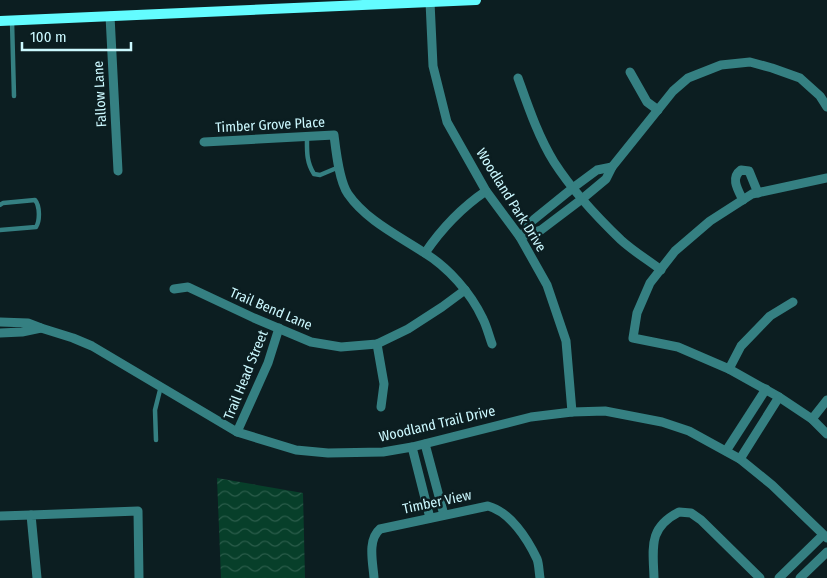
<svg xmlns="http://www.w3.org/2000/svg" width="827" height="578" font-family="'Fira Sans Condensed',sans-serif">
<defs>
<pattern id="water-waves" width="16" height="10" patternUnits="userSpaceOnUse" patternTransform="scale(1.25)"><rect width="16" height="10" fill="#073f2a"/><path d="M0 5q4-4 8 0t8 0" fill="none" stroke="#2a5c4a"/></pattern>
</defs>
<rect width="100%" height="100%" fill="#0c1e21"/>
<polygon fill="url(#water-waves)" points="217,478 303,493 305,578 221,578"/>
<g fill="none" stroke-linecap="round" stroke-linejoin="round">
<g stroke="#358082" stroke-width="4.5">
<polyline points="12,21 14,96"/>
<path d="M307 137C307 150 306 162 314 174L320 175 339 167"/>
<path d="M0 205 3 203 35 200C40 206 40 221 36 227L0 230"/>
<polyline points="156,440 155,410 161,386"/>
</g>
<g stroke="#358082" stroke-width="9">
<polyline points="430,2 433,66 447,122 486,191 520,237 547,285 566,341 572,412"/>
<polyline points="110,16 118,171"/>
<polyline points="630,72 647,102 658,110"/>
<path d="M518 78C528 106 538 136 554 162 572 190 597 217 621 240 633 251 648 260 661 270"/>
<path d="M204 142 334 135C336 151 339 181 348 194 366 220 397 235 423 252 448 267 471 293 483 319 487 327 489 336 492 344"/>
<polyline points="827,178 752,194 710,221 675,251 650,283 637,313 633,338 678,347 729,369 779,397 812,419 827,434"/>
<path d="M743 200C738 190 730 178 741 170L749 171 758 193"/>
<polyline points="520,237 541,230 582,199 606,179 612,167 665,101 673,91 688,78 721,65 750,62 772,68 800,78 820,96 827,107"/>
<polyline points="521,237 532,221 574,187 597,170 612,167"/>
<path d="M425 253C442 228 461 208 486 191"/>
<polyline points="174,289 188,287 254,318 311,342 341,347 377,344 408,329 442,307 465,290"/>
<polyline points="0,322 28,323 41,328 73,338 92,346 237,432 296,450 328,453 383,452 412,447 531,417 572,412 605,411 662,422 689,431 740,459 772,485 827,538"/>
<polyline points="0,333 22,332 41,328"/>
<polyline points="377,344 384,384 381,407"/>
<polyline points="729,369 741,346 770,316 793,302"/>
<polyline points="812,419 827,400"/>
<polyline points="237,432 268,363 279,328"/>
<polyline points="425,444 444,515"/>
<polyline points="412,447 430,518"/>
<polyline points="726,451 766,389"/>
<polyline points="740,459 779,397"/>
<polyline points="0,516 31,515"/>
<polyline points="37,578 31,515 138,511 139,578"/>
<path d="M374 578C373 563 367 540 380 529L488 506C510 512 527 538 537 559 539 564 539 572 540 578"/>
<path d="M654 578C653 547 648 528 679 512L691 513 701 520 760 578"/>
<polyline points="779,578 823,535"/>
<polyline points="800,578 827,552"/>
</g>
<polyline stroke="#63fcff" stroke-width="10" points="0,21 476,0"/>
</g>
<g text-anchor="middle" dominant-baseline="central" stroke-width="5" stroke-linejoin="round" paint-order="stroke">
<g font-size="14" fill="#ccf9ff" stroke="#0c1e21">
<text transform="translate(100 94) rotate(-93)">Fallow Lane</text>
<text transform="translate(270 125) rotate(-3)">Timber Grove Place</text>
<text transform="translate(511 200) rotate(58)">Woodland Park Drive</text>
<text transform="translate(271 309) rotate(23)">Trail Bend Lane</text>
<text transform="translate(246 375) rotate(-68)">Trail Head Street</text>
<text transform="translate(437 424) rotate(-13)">Woodland Trail Drive</text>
<text transform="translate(437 502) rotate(-12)">Timber View</text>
</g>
</g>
<path d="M22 42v8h109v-8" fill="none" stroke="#ccf9ff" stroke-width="2.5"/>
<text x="30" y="42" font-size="15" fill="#ccf9ff" stroke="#0c1e21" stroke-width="4" paint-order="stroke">100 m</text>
</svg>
